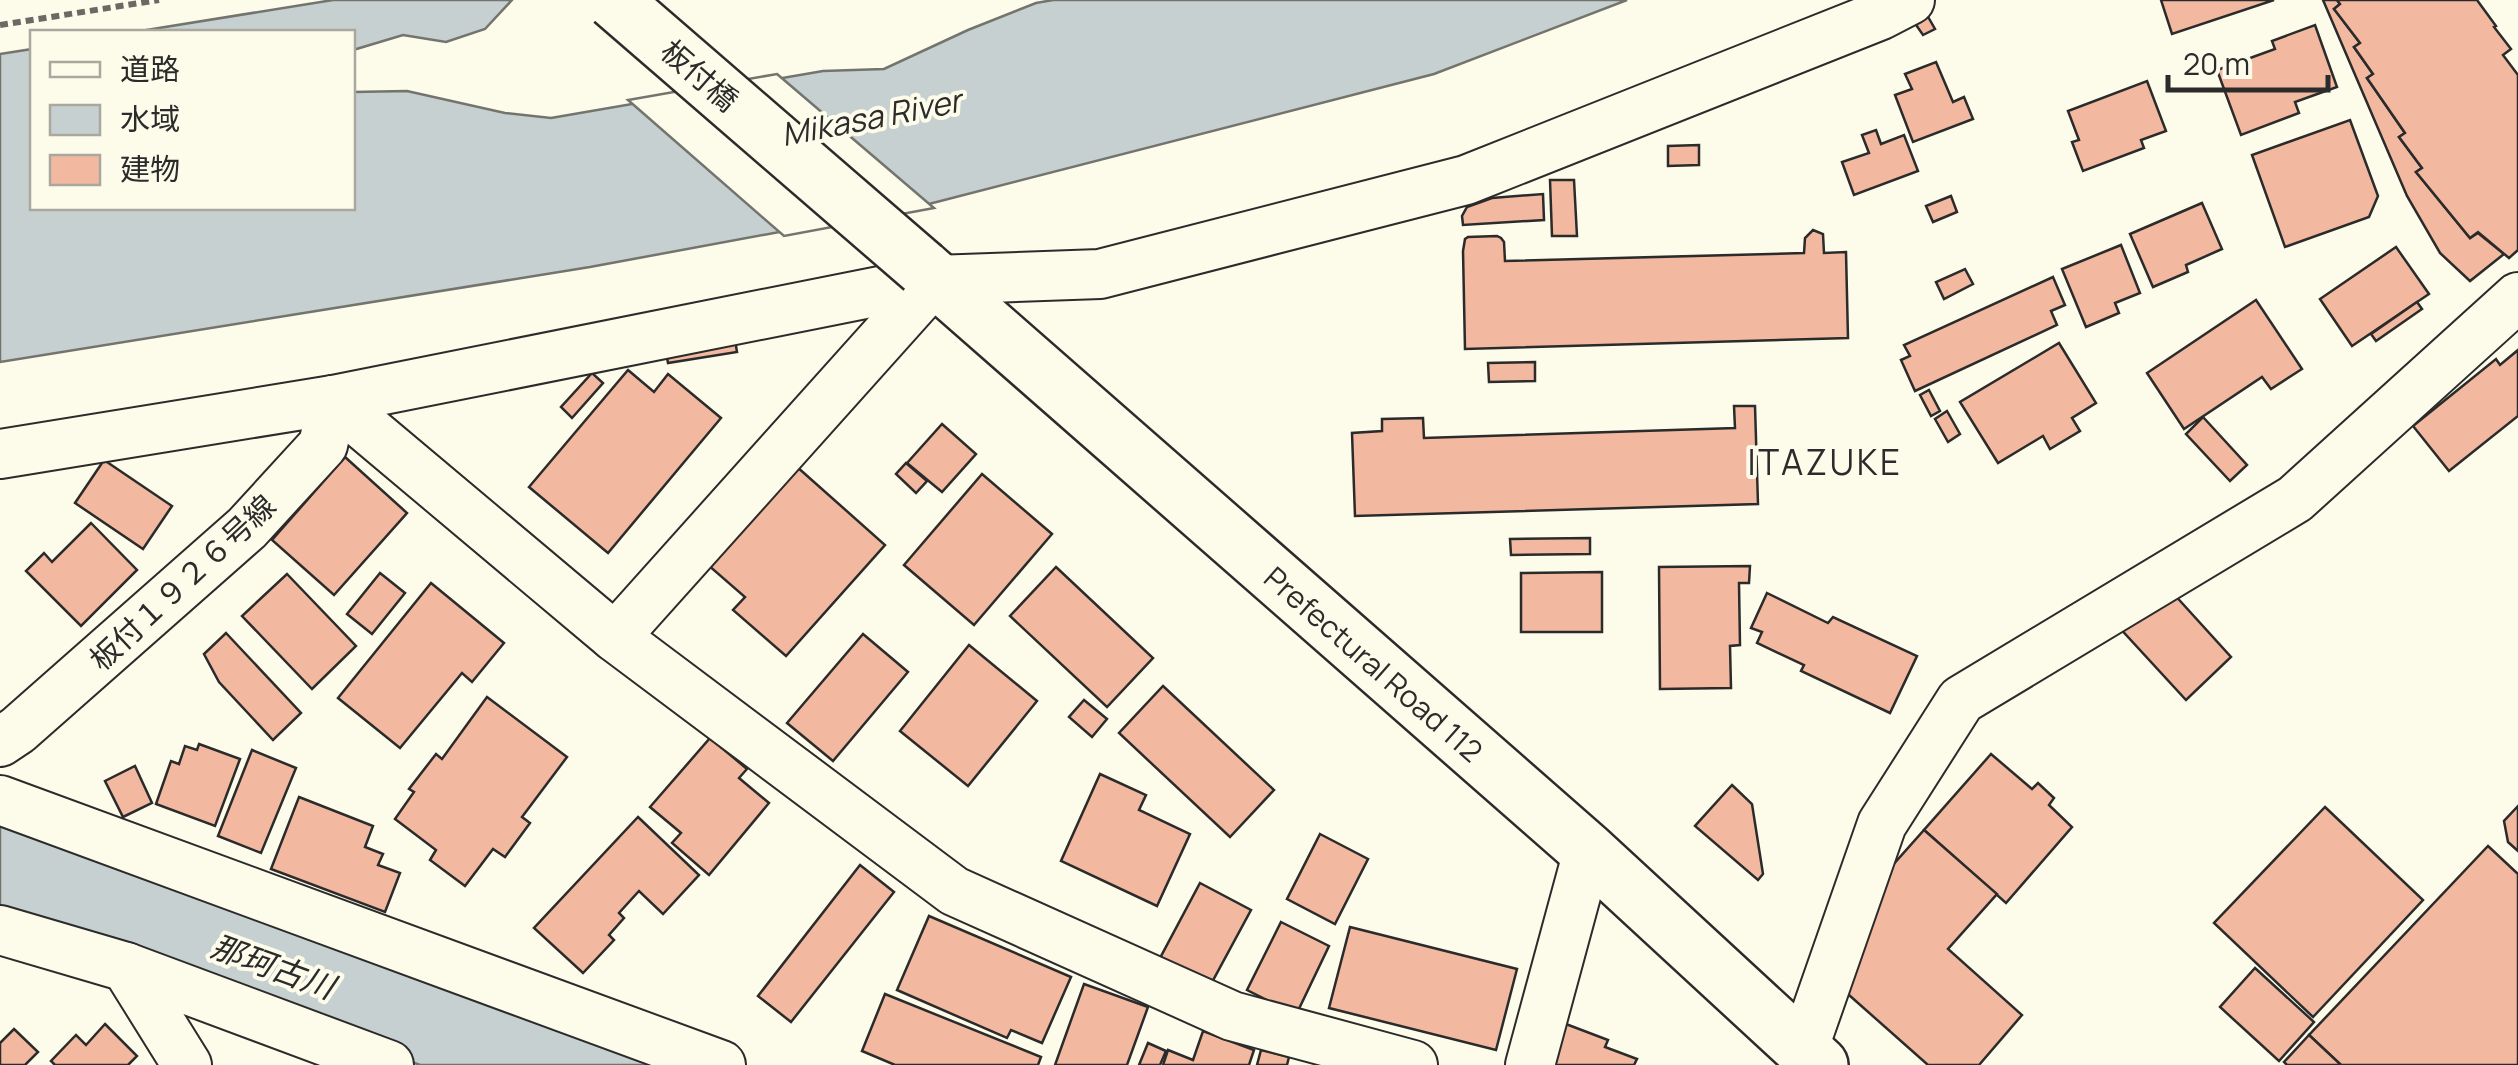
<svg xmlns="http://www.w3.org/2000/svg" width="2518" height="1065" font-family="Manrope,'Noto Sans JP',sans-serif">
<rect width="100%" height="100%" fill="#fdfbea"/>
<g fill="#c7d0d0" stroke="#74746e" stroke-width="2.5">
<polygon points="333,0 512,0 485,29 446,42 403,35 353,50 352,32 134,32"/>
<polygon points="1053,0 1627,0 1434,74 925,205 590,267 0,362 0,54 32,49 32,208 352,208 353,92 407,91 505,113 551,118 823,71 884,69 968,30 1036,3"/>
<polygon points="0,823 669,1065 420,1065 176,975 0,913"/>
</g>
<polygon fill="#fdfbea" stroke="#74746e" stroke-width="2.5" points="777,74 934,208 784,236 628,100"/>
<g fill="#f2b8a0" stroke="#2b2b2b" stroke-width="2.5">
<polygon points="2161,0 2274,0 2172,34"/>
<polygon points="2323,0 2337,0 2340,4 2334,9 2360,43 2354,47 2373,74 2367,78 2405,133 2399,137 2422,168 2416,172 2470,238 2478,233 2504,254 2470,281 2440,253 2407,196"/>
<polygon points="2337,0 2477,0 2496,26 2494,27 2511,49 2503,55 2518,75 2518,250 2509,258 2478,232 2470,238 2416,172 2422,168 2399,137 2405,133 2367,78 2373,74 2354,47 2360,43 2334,9 2340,4"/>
<polygon points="1927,15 1935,29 1923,35 1914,22"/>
<polygon points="2315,25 2337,87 2295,102 2299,113 2241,135 2217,70 2275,49 2272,41"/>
<polygon points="1936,62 1953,102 1964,97 1973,119 1913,142 1895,95 1912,89 1905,74"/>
<polygon points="2147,81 2166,131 2141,140 2144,148 2083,171 2072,142 2079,140 2068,111"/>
<polygon points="2350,120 2378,196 2369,217 2285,247 2252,155"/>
<polygon points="1876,130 1881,144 1904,135 1918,171 1854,195 1842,162 1869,153 1862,135"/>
<polygon points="1699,145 1699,165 1668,166 1668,146"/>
<polygon points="1550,180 1574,180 1577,236 1552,236"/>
<polygon points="1543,194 1544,220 1463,225 1462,216 1467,207 1492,198"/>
<polygon points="1951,196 1957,212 1933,222 1926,206"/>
<polygon points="2202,203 2222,249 2186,265 2188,272 2153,287 2130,234"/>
<polygon points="1813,230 1823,234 1824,253 1846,252 1848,338 1465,349 1463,251 1465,239 1468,237 1497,236 1501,238 1504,242 1505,261 1804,253 1805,238"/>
<polygon points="2121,245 2140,293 2115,303 2119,313 2086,327 2062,269"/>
<polygon points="2396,247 2429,294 2352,346 2320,299"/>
<polygon points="1965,269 1973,284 1944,299 1936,282"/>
<polygon points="2053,277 2065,305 2051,311 2057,325 1915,391 1901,360 1910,356 1904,345"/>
<polygon points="2256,300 2302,369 2271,389 2262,377 2184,429 2147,373"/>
<polygon points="2417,302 2422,309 2376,341 2371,334"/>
<polygon points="735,340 737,352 668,363 666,351"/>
<polygon points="2059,343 2096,403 2072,418 2080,431 2050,449 2043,436 1998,463 1960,402"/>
<polygon points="2518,350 2518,416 2449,471 2413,426 2496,359 2500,365"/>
<polygon points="1535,362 1535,381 1489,382 1488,363"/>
<polygon points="628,370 654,392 668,374 721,418 608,553 529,487"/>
<polygon points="592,373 603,383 572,418 561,407"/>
<polygon points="1929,390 1940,411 1931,416 1920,395"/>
<polygon points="1734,406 1755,406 1758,504 1355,516 1352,433 1382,431 1382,419 1423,418 1424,438 1735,428"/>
<polygon points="1947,411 1960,434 1948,442 1935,419"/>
<polygon points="2203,417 2247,465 2230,481 2186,434"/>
<polygon points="942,424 976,454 942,492 907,463"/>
<polygon points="345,457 407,513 334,595 272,540"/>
<polygon points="104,460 172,506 143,549 75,503"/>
<polygon points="906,463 927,481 916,493 896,474"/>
<polygon points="796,466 885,545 786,656 733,610 745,597 708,565"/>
<polygon points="982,474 1052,534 974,625 904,565"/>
<polygon points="91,523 137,570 81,626 26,571 44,553 52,562"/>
<polygon points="1590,538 1590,554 1511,555 1510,539"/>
<polygon points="1750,566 1749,583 1739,583 1740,645 1730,646 1731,688 1660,689 1659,567"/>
<polygon points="1056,567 1153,658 1107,707 1010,616"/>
<polygon points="1602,572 1602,632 1521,632 1521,573"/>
<polygon points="380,573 405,593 372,634 347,614"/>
<polygon points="287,574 356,646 312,689 242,616"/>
<polygon points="431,583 504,643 472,682 462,673 400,748 338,698"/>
<polygon points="2172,592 2231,657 2186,700 2117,625"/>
<polygon points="1767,593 1828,623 1833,617 1917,656 1890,713 1801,671 1804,665 1757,643 1762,632 1751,628"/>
<polygon points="226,633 301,713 273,740 219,682 204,654"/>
<polygon points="863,634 908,672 833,761 787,723"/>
<polygon points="969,645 1037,701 968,786 900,731"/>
<polygon points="1163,686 1274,790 1230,837 1119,733"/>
<polygon points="487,697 567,757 522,817 530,823 505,857 493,849 465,886 430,860 436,850 395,819 414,792 409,789 436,754 442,759"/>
<polygon points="1084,700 1107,719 1092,737 1069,717"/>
<polygon points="710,738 747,769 739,778 769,803 709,875 672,843 681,833 650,807"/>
<polygon points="199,744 240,759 215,826 156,804 171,761 179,764 185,746 197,750"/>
<polygon points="252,750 296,768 261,853 218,836"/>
<polygon points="1991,754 2032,789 2038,783 2054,798 2049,805 2072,827 2006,903 1924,830"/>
<polygon points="135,766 152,803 123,817 105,781"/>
<polygon points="1100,774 1146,795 1139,810 1190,834 1157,906 1061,861"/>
<polygon points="1732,785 1752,804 1763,874 1758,880 1695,826"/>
<polygon points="299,797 373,826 365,847 383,854 378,865 400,873 385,912 271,869"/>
<polygon points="2518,806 2518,851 2508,842 2504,821"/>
<polygon points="2325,807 2423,900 2313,1017 2214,923"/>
<polygon points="638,817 699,875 663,914 639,891 619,913 624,918 609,935 614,940 583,973 534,928"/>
<polygon points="1924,830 1997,894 1948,949 2022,1015 1979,1065 1928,1065 1840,987 1876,884"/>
<polygon points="1320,834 1368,859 1335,924 1287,899"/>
<polygon points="2488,846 2518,874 2518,1065 2341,1065 2309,1035"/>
<polygon points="860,865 894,892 791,1022 758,996"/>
<polygon points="1200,883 1251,910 1211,984 1159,960"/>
<polygon points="929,916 1071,977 1042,1043 1011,1030 1007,1038 897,990"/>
<polygon points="1281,922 1329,946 1296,1015 1247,990"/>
<polygon points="1350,927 1517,969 1496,1050 1329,1008"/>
<polygon points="2255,968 2314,1022 2279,1061 2220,1007"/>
<polygon points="1084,984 1148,1007 1127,1065 1055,1065"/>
<polygon points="885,994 1041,1057 1038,1065 895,1065 862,1051"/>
<polygon points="1558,1021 1608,1040 1605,1047 1637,1059 1634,1065 1542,1065"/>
<polygon points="105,1024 137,1056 128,1065 55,1065 51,1061 76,1035 86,1045"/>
<polygon points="14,1029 38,1052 25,1065 0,1065 0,1043"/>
<polygon points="1203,1031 1254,1050 1249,1065 1163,1065 1168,1050 1193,1060"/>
<polygon points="2309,1035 2341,1065 2287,1065 2284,1062"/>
<polygon points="1148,1043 1166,1051 1160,1065 1139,1065"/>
<polygon points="1261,1050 1289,1057 1287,1065 1257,1065"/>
</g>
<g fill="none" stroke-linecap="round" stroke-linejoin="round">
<defs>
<g id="minor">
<polyline points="0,454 333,400 935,280 1100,274 1466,180 1881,15 1910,0"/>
<polyline points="615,637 935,280"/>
<polyline points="0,742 18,730 247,528 323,445 333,400 615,637 954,891 1232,1016 1413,1065"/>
<polyline points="0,800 721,1065"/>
<polyline points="0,930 126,967 187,1065"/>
<polyline points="126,967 389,1065"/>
<polyline points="1803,1050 1882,824 1961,700 2295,499 2518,297"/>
<polyline points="1530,1065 1588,851"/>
</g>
<g id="secondary">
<path id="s1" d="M923 268 1588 851 1820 1065"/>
</g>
</defs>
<use href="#minor" stroke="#2b2b2b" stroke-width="52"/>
<use href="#secondary" stroke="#2b2b2b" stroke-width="60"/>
<polyline stroke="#6a6964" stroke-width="6" stroke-dasharray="8 5" stroke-linecap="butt" points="0,25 159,0"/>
<use href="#minor" stroke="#fdfbea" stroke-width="48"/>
<use href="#secondary" stroke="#fdfbea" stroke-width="55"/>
<defs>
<polyline id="secondary-bridge" points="613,0 923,268"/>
</defs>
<use href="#secondary-bridge" stroke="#2b2b2b" stroke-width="60" stroke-linecap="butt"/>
<use href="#secondary-bridge" stroke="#fdfbea" stroke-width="55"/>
</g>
<g text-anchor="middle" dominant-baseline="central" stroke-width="8" stroke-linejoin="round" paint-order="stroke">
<g font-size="30" fill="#2b2b2b" stroke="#fdfbea">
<text transform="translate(700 75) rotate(41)">板付橋</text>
<text transform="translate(182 582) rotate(-43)">板付１９２６号線</text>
<text stroke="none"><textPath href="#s1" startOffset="600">Prefectural Road 112</textPath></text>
</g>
<g font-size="32" font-style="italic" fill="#2b2b2b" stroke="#fdfbea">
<text transform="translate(871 117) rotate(-11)">Mikasa River</text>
<text transform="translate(273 966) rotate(20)">那珂古川</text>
</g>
<g font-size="35" letter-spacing="2.5" fill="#2b2b2b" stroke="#fdfbea">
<text x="1825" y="462">ITAZUKE</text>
</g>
</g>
<rect x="30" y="30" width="325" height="180" fill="#fdfbea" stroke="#a9a89e" stroke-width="2.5"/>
<rect x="50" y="62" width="50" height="15" fill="#fdfbea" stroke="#a9a89e" stroke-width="2.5"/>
<text x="120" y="80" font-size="30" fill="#2b2b2b">道路</text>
<rect x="50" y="105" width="50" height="30" fill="#c7d0d0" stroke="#a9a89e" stroke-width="2.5"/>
<text x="120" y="130" font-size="30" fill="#2b2b2b">水域</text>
<rect x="50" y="155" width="50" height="30" fill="#f2b8a0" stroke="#a9a89e" stroke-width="2.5"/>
<text x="120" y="180" font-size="30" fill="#2b2b2b">建物</text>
<path d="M2168 75v15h160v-15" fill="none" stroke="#2b2b2b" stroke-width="5"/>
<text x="2183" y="75" font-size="30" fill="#2b2b2b" stroke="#fdfbea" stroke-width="8" paint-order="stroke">20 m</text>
</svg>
